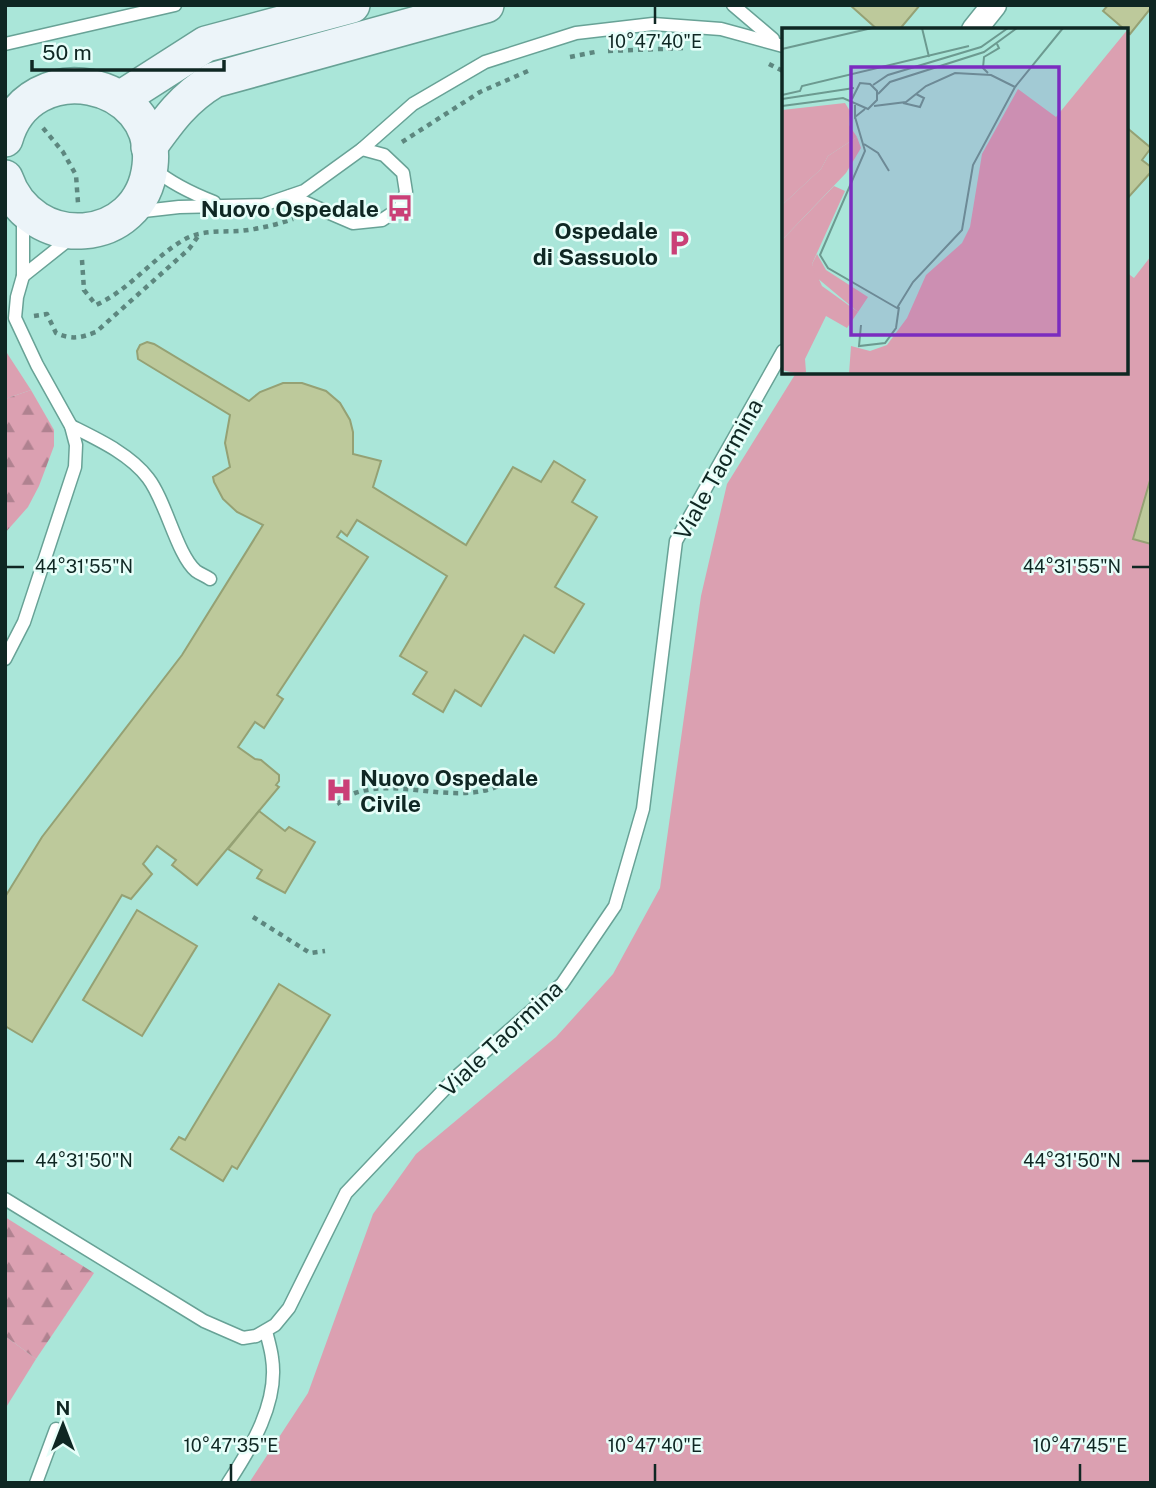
<svg xmlns="http://www.w3.org/2000/svg" width="1156" height="1488" font-family="'Public Sans',sans-serif">
<defs>
<pattern id="forest-firs" width="22" height="20" patternUnits="userSpaceOnUse" patternTransform="scale(1.75)"><rect width="22" height="20" fill="#dba0b1"/><path d="M5 1l3.5 6h-7zM16 11l3.5 6h-7z" fill="#b08290"/></pattern>
</defs>
<rect width="100%" height="100%" fill="#aae6d9"/>
<g fill="#dba0b1">
<polygon points="1151,256 1151,1483 249,1483 308,1393 373,1214 416,1154 556,1037 613,974 660,888 701,596 727,484 796,373 1126,373 1126,272 1134,278"/>
<polygon points="5,350 31,390 5,399"/>
<polygon points="5,1336 36,1359 5,1409"/>
</g>
<g fill="url(#forest-firs)">
<polygon points="31,390 54,430 54,446 39,486 28,507 5,533 5,399"/>
<polygon points="5,1217 94,1273 36,1359 5,1336"/>
</g>
<g fill="#bdc99b" stroke="#95a174" stroke-width="2">
<polygon points="850,5 920,5 899,30 878,30"/>
<polygon points="1108,5 1151,5 1151,8 1130,34 1103,11"/>
<polygon points="1126,127 1151,148 1142,160 1151,167 1151,172 1126,200"/>
<polygon points="147,342 154,344 249,401 260,392 283,383 302,383 326,391 340,403 350,420 353,432 353,454 381,461 373,487 466,545 513,467 541,482 554,461 585,480 572,502 597,517 555,587 584,604 554,653 524,635 481,706 455,690 443,712 413,694 427,672 400,656 447,576 357,520 347,536 341,531 337,537 368,557 277,695 283,699 264,728 255,722 238,747 255,759 261,760 279,775 279,781 276,785 279,787 197,885 172,865 176,860 157,846 143,864 152,874 131,899 122,895 32,1042 5,1026 5,897 42,837 182,655 263,525 237,512 223,499 214,482 213,477 230,467 225,443 230,415 138,359 137,351 140,345"/>
<polygon points="1151,477 1151,544 1133,539"/>
<polygon points="259,811 285,831 289,827 315,842 285,893 257,878 262,870 228,849"/>
<polygon points="137,910 197,946 142,1036 83,1000"/>
<polygon points="279,984 330,1015 237,1169 232,1166 223,1181 171,1149 179,1137 185,1140"/>
</g>
<g fill="none" stroke-linecap="round" stroke-linejoin="round">
<defs>
<g id="service">
<polyline points="733,5 773,39"/>
<polyline points="5,44 175,5"/>
<path d="M154 169C172 184 191 193 214 202"/>
<polyline points="290,196 353,223 382,220 400,208 406,192 403,173 384,155 362,149"/>
<polyline points="135,212 179,207 263,205 304,191 362,149 413,104 485,62 576,33 653,24 721,29 783,46"/>
<polyline points="23,216 23,276 72,237"/>
<path d="M71 426C97 439 130 454 148 478 166 501 177 555 196 571 200 574 206 576 210 579"/>
<polyline points="5,659 24,622 75,467 76,445 71,426 37,365 15,318 17,297 23,276"/>
<polyline points="5,1199 204,1321 243,1338 256,1336 275,1325 289,1308 346,1193 456,1077 562,984 615,906 643,809 676,541 783,351"/>
<polyline points="36,1483 56,1429"/>
<path d="M228 1483C251 1448 279 1402 272 1358 271 1349 268 1340 266 1331"/>
</g>
<polyline id="minor" points="974,30 994,5"/>
<g id="secondary">
<polyline points="120,99 206,44 352,5"/>
<path d="M5 139C29 53 160 78 150 166 141 247 31 254 5 178"/>
<path d="M149 147C169 119 184 98 214 80L486 5"/>
</g>
</defs>
<use href="#service" stroke="#68a296" stroke-width="15"/>
<use href="#minor" stroke="#68a296" stroke-width="27"/>
<use href="#secondary" stroke="#68a296" stroke-width="38"/>
<g stroke="#5d877f" stroke-width="4.5" stroke-dasharray="5 5" stroke-linecap="butt">
<polyline points="608,51 686,48"/>
<polyline points="570,57 595,52"/>
<polyline points="769,64 783,71"/>
<polyline points="43,128 63,152 76,175 78,203"/>
<polyline points="402,142 480,92 528,71"/>
<path d="M82 260 84 290 96 305C131 289 154 256 187 238 204 230 222 232 240 231 258 229 276 225 293 219"/>
<path d="M34 316 47 314 56 333C72 340 80 338 96 332L189 249 199 235"/>
<path d="M337 804C342 801 349 795 355 793 405 776 469 813 515 776"/>
<polyline points="253,917 310,953 325,951"/>
</g>
<use href="#service" stroke="#fff" stroke-width="12"/>
<use href="#minor" stroke="#fff" stroke-width="24"/>
<use href="#secondary" stroke="#ecf4f9" stroke-width="35"/>
</g>
<path fill="none" stroke="#0f2723" stroke-width="2.5" d="M655 7V24M7 567H24M1132 567H1149M7 1161H24M1132 1161H1149M231 1464V1481M655 1464V1481M1080 1464V1481"/>
<defs>
<symbol id="bus-bare" viewBox="-9 -9 18 18"><path d="M-5-6H5V4H4V6H2V4H-2V6H-4V4H-5ZM-3.5-4V0h7V-4ZM-3.5 1.2v1.5H-2V1.2ZM2 1.2v1.5H3.5V1.2Z" fill="#ca4077" stroke="#e7fef9" stroke-width="2.5" paint-order="stroke"/></symbol>
<symbol id="parking-bare" viewBox="-9 -9 18 18"><path d="M-3.5-5.5H1a3.5 3.5 0 0 1 0 7H-1V5.5H-3.5ZM-1-3.4V-.6H.8a1.4 1.4 0 0 0 0-2.8Z" fill="#ca4077" stroke="#e7fef9" stroke-width="2.5" paint-order="stroke"/></symbol>
<symbol id="hospital-bare" viewBox="-9 -9 18 18"><path d="M-5-5h3v3.5h4V-5h3V5h-3V1.5h-4V5h-3Z" fill="#ca4077" stroke="#e7fef9" stroke-width="2.5" paint-order="stroke"/></symbol>
</defs>
<g fill-rule="evenodd">
<use href="#bus-bare" x="381" y="189" width="38" height="38"/>
<use href="#parking-bare" x="660" y="224" width="38" height="38"/>
<use href="#hospital-bare" x="320" y="771" width="38" height="38"/>
</g>
<g text-anchor="middle" dominant-baseline="central" stroke-width="5" stroke-linejoin="round" paint-order="stroke">
<g font-size="23" font-weight="bold" fill="#0f2723" stroke="#e7fef9" text-anchor="end">
<text x="379" y="208">Nuovo Ospedale</text>
<text x="658" y="230">Ospedale<tspan x="658" dy="26">di Sassuolo</tspan></text>
<text x="360" y="777" text-anchor="start">Nuovo Ospedale<tspan x="360" dy="26">Civile</tspan></text>
</g>
<g font-size="23" fill="#0f2723" stroke="#e7fef9">
<text transform="translate(718 469) rotate(-61)">Viale Taormina</text>
<text transform="translate(501 1038) rotate(-43)">Viale Taormina</text>
</g>
</g>
<g transform="translate(782 28)">
<rect width="346" height="346" fill="#aae6d9"/>
<path d="M346 1V346H67L69 318 88 323 105 317 125 290 144 247 180 215 188 199 200 126 236 61 274 89ZM63 75 68 83 67 97 75 109 46 128 39 141 0 177V82ZM52 158 63 163 30 236 40 258 76 284 65 300 44 288 23 331 24 344 17 346 0 342V212Z" fill="#dba0b1"/>
<path d="M75 109 79 120 64 145 0 212V177L39 141 46 128ZM35 226 44 242 86 269 76 284 34 249 30 236Z" fill="#dba0b1"/>
<path fill="none" stroke="#6c9a90" stroke-width="2" d="M140 0 147 29M0 21 90 0M206 45 201 40 202 29 217 20 215 16M91 57 106 47 199 19 226 0M96 66 108 54 202 24 235 0M0 67 18 63 20 58 187 18M0 71 72 60M121 75 138 79 142 70 134 66M73 77V89L83 81M0 78 61 70 86 81 95 72V63L88 56 78 55 70 71M92 78 124 74 144 58 173 45 209 47 233 59M73 89 83 123 38 227 46 240 115 280 131 254 180 202 191 137 233 59 281 0M82 116 96 125 107 143M79 297 77 318 103 315 114 300 117 279"/>
<path fill="#7b2cbf" fill-opacity="0.15" stroke="#7b2cbf" stroke-width="3.5" d="M69 39H277V307H69Z"/>
<rect width="346" height="346" fill="none" stroke="#0f2723" stroke-width="3.5"/>
</g>
<g font-size="18" text-anchor="middle" fill="#0f2723" stroke="#e7fef9" stroke-width="5" stroke-linejoin="round" paint-order="stroke">
<text x="655" y="48">10°47'40"E</text>
<text x="84" y="573">44°31'55"N</text>
<text x="1072" y="573">44°31'55"N</text>
<text x="84" y="1167">44°31'50"N</text>
<text x="1072" y="1167">44°31'50"N</text>
<text x="231" y="1452">10°47'35"E</text>
<text x="655" y="1452">10°47'40"E</text>
<text x="1080" y="1452">10°47'45"E</text>
</g>
<rect width="1156" height="1488" fill="none" stroke="#0f2723" stroke-width="14"/>
<g transform="translate(63 1425)" stroke="#e7fef9" stroke-width="5" paint-order="stroke">
<path d="M0-5L12 26L0 18L-12 26Z" fill="#0f2723"/>
<text y="-10" font-size="19" font-weight="bold" text-anchor="middle" fill="#0f2723">N</text>
</g>
<path d="M32 60v10h192v-10" fill="none" stroke="#0f2723" stroke-width="3.5"/>
<text x="42" y="60" font-size="21" fill="#0f2723" stroke="#e7fef9" stroke-width="5" paint-order="stroke">50 m</text>
</svg>
